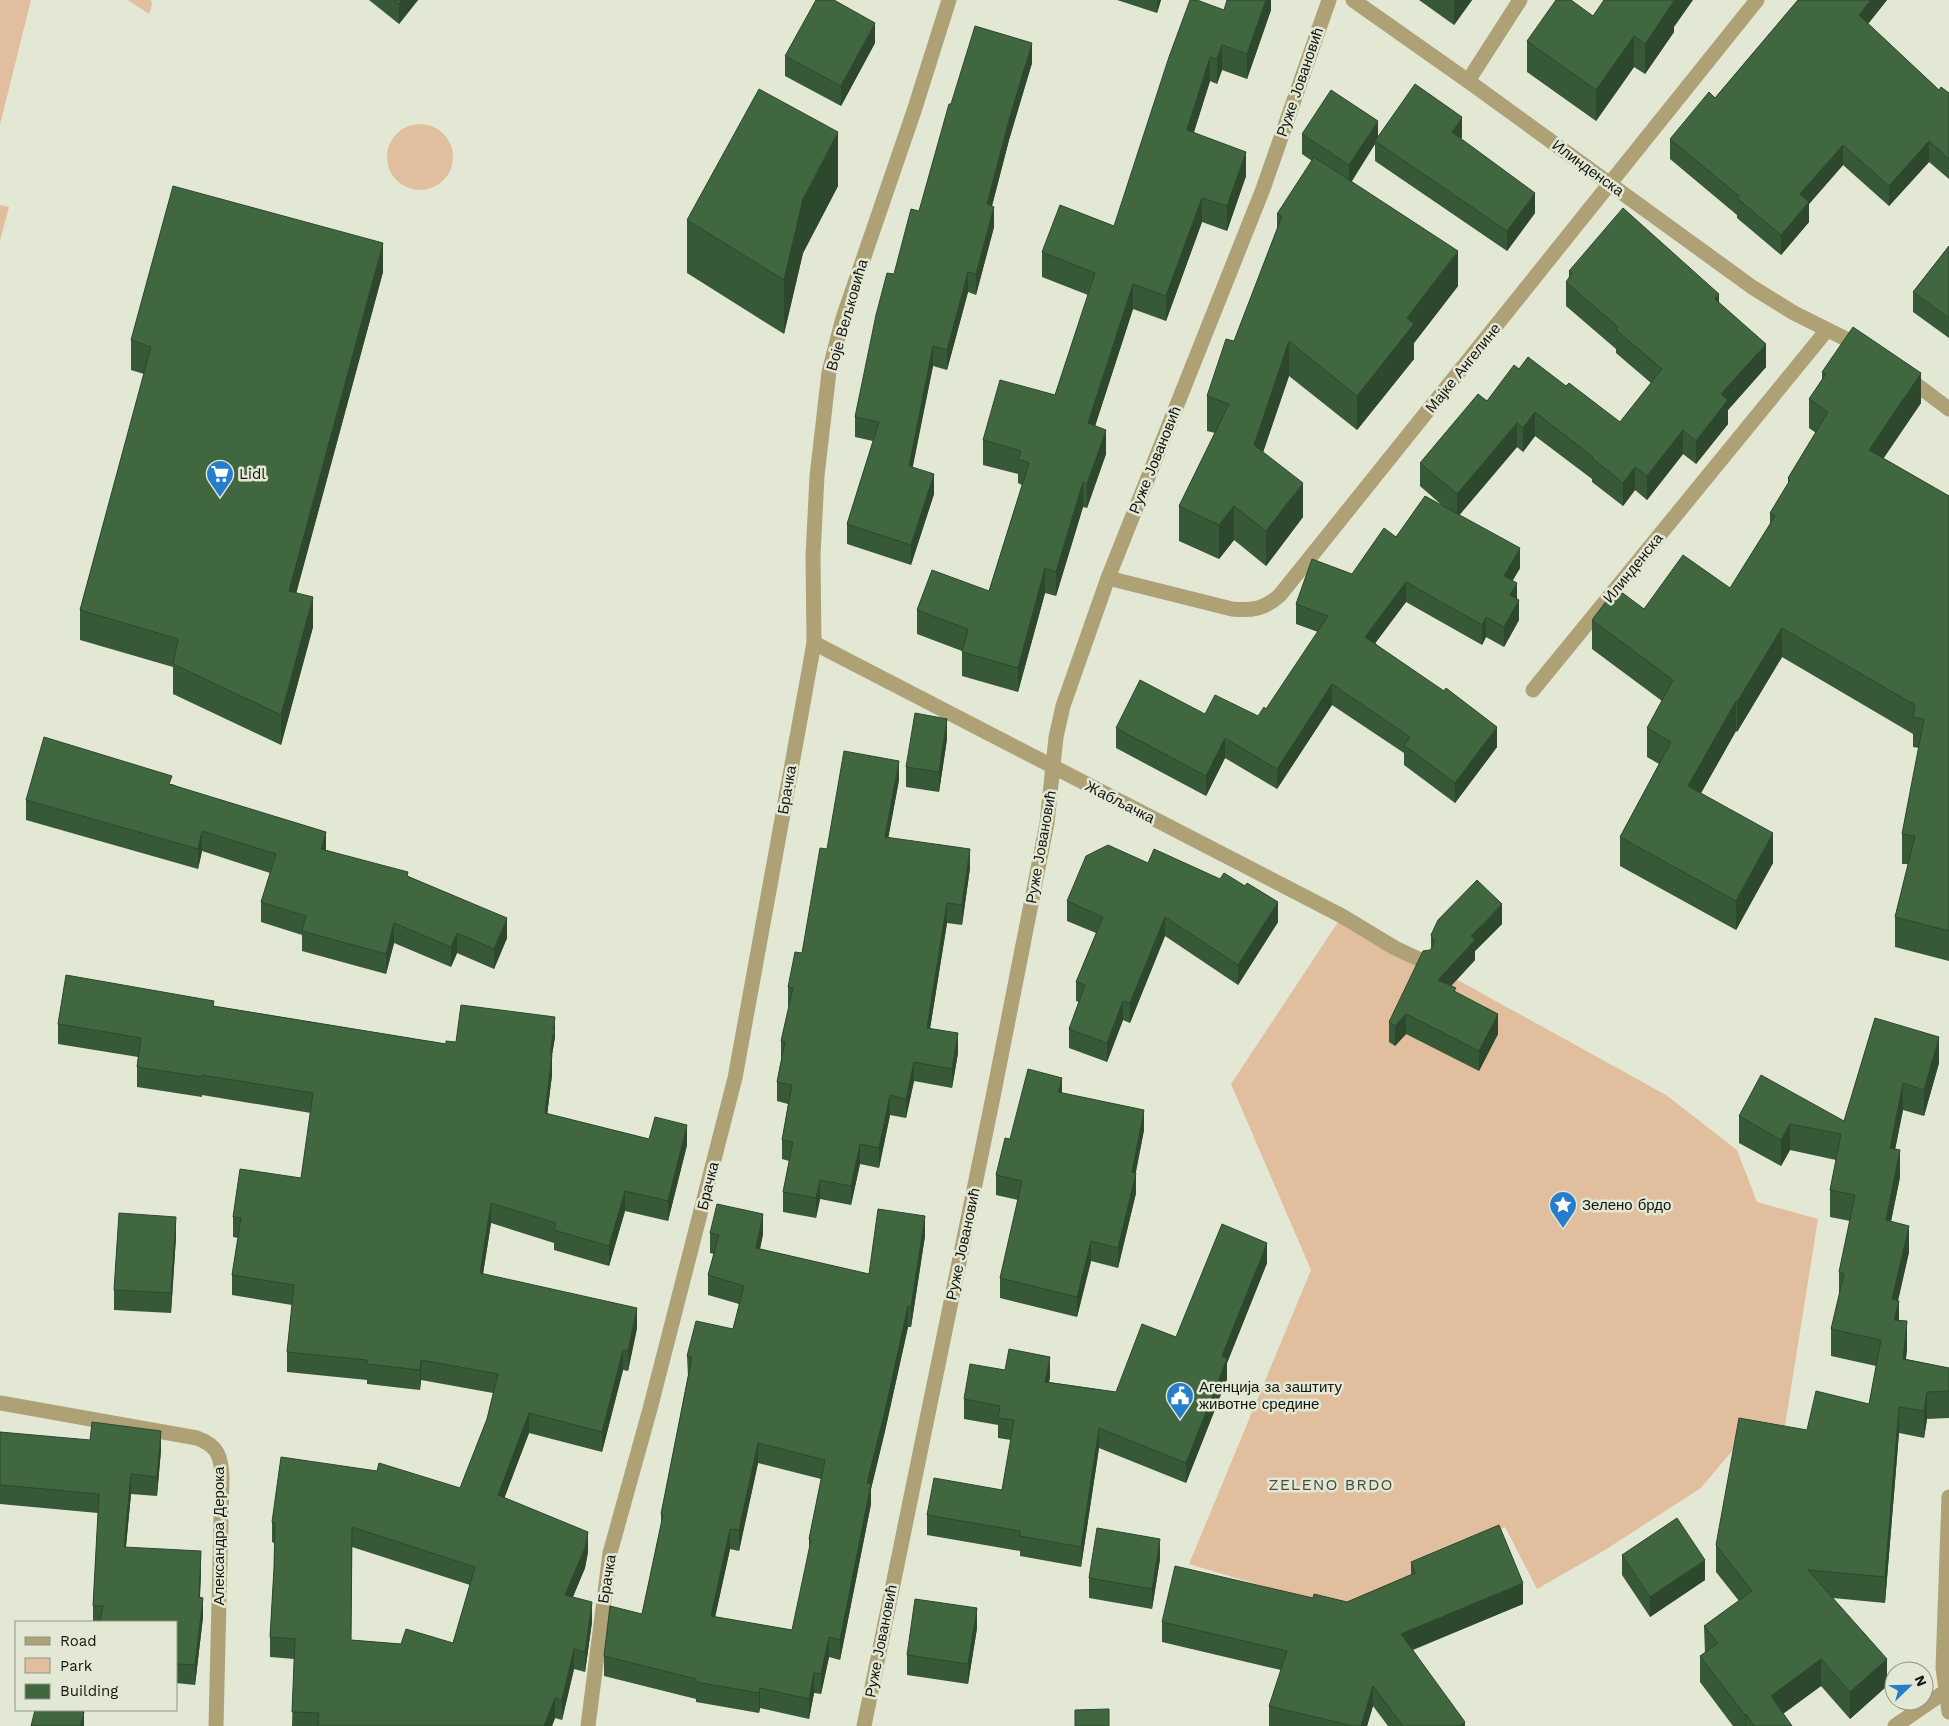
<svg xmlns="http://www.w3.org/2000/svg" width="1949" height="1726" font-family="'Work Sans',sans-serif">
<rect width="100%" height="100%" fill="#e3e8d5"/>
<g fill="#e1bf9e">
<polygon points="0,0 31,0 0,125"/>
<polygon points="128,0 151,0 152,5 149,14"/>
<circle cx="420" cy="157" r="33"/>
<polygon points="0,205 9,207 0,241"/>
<polygon points="1342,916 1666,1095 1737,1150 1757,1202 1818,1219 1784,1432 1748,1432 1701,1488 1605,1550 1537,1589 1505,1527 1343,1610 1189,1564 1311,1270 1231,1084"/>
</g>
<g fill="none" stroke-linecap="round" stroke-linejoin="round">
<g stroke="#afa176" stroke-width="15">
<polyline points="1353,0 1468,81 1752,287 1794,313 1864,348"/>
<polyline points="1468,81 1520,0"/>
<polyline points="1905,376 1949,409"/>
<path d="M1108 578 1232 609C1252 611 1265 609 1280 595L1757 0"/>
<polyline points="814,643 1342,916 1395,948 1425,962"/>
<polyline points="1533,690 1827,330"/>
<path d="M0 1403 197 1438C218 1446 221 1456 222 1477L216 1726"/>
<polyline points="1949,1497 1943,1668 1949,1712"/>
<polyline points="588,1726 610,1553 650,1409 735,1078 814,643 813,556 817,476 829,372 843,318 914,111 949,0"/>
<polyline points="864,1726 993,1097 1047,823 1056,737 1063,706 1108,578 1263,189 1329,0"/>
<polyline points="1895,1726 1946,1691"/>
</g>
</g>
<g fill="#375937" fill-rule="evenodd">
<polygon points="369,0 418,0 399,24"/>
<polygon points="1117,0 1161,0 1157,13"/>
<polygon points="1271,0 1271,10 1247,79 1222,70 1217,84 1210,81 1194,132 1246,176 1227,231 1202,222 1166,321 1133,309 1095,426 1106,454 1087,508 1083,507 1056,596 1045,593 1018,692 962,676 962,651 917,634 917,610 989,591 1022,485 1018,483 1018,474 983,465 983,440 1055,395 1088,295 1042,277 1042,252 1114,226 1224,10"/>
<polygon points="1419,0 1472,0 1454,25"/>
<polygon points="1798,0 1887,0 1868,24 1939,90 1949,93 1949,179 1929,162 1889,206 1843,165 1809,204 1809,222 1781,255 1737,218 1737,215 1670,159 1670,139 1715,98"/>
<polygon points="1593,16 1674,27 1674,32 1645,74 1634,67 1596,121 1527,72 1527,41"/>
<polygon points="875,43 841,106 785,76 785,56"/>
<polygon points="1032,63 1009,140 992,206 994,227 976,295 968,292 947,370 933,366 912,467 934,494 911,565 847,544 847,524 873,441 855,437 855,417 894,274 919,211 951,104"/>
<polygon points="1302,134 1378,138 1462,137 1461,139 1535,213 1507,251 1375,161 1375,144 1351,181 1458,286 1414,343 1414,359 1357,430 1289,376 1263,452 1303,517 1266,566 1234,540 1219,559 1179,541 1179,506 1215,433 1207,431 1207,396 1234,341 1277,230 1277,214 1312,161 1302,154"/>
<polygon points="838,186 803,253 784,334 687,273 687,220"/>
<polygon points="1949,246 1949,338 1913,312 1913,292"/>
<polygon points="1569,271 1719,303 1766,367 1728,410 1728,424 1696,464 1683,454 1647,500 1635,490 1623,506 1592,482 1592,479 1535,436 1523,452 1517,447 1459,515 1520,568 1512,581 1519,620 1504,647 1486,637 1482,645 1406,602 1375,643 1497,747 1455,803 1404,765 1404,753 1332,705 1277,789 1225,758 1206,796 1116,748 1116,728 1205,714 1258,716 1266,709 1318,632 1296,624 1296,604 1352,574 1396,537 1444,507 1420,486 1420,463 1487,401 1519,369 1566,386 1620,422 1651,383 1616,353 1616,349 1566,306 1566,282 1569,279"/>
<polygon points="383,272 296,593 313,627 281,745 173,694 173,667 80,640 80,610 144,374 131,370 131,340"/>
<polygon points="1822,372 1921,403 1883,458 1949,496 1949,961 1895,947 1895,917 1908,864 1902,864 1902,834 1919,748 1913,747 1913,734 1782,657 1737,732 1736,731 1701,793 1773,863 1736,930 1620,866 1620,837 1659,764 1647,757 1647,728 1662,701 1592,649 1592,620 1644,609 1730,588 1770,524 1770,513 1788,484 1788,478 1816,433 1809,428 1809,399 1822,379"/>
<polygon points="947,739 939,792 906,787 906,767"/>
<polygon points="899,780 888,837 970,868 962,925 947,923 930,1029 958,1053 952,1088 914,1081 906,1118 890,1115 879,1168 860,1164 851,1205 820,1199 816,1218 783,1212 783,1192 789,1161 782,1159 782,1140 788,1104 777,1101 777,1082 781,1060 781,1041 789,1007 788,1006 788,987 802,953 827,849"/>
<polygon points="172,784 326,850 408,876 507,938 494,969 457,953 451,967 394,943 386,974 302,951 302,935 261,922 261,902 270,873 202,851 198,869 26,820 26,800"/>
<polygon points="1067,901 1278,922 1238,985 1165,936 1130,1023 1123,1020 1107,1062 1069,1048 1069,1029 1079,1002 1076,1001 1076,982 1096,933 1067,921"/>
<polygon points="1502,924 1475,951 1475,960 1451,986 1456,992 1498,1034 1479,1071 1406,1034 1395,1046 1389,1042 1389,1022 1431,949 1431,935"/>
<path d="M214 1006 446 1044 456 1042 555 1037 552 1055V1075L547 1114 649 1139 687 1145 668 1221 625 1211 609 1266 554 1250V1243L491 1223 483 1274 637 1328 628 1371 623 1370 602 1452 529 1433 504 1498 588 1552 585 1568 573 1597 592 1622 585 1672 574 1669 562 1720 555 1718 552 1726H292L294 1659 270 1657V1637L274 1568V1543L272 1542V1522L460 1488 487 1419 493 1393 421 1380 420 1390 367 1384V1380L287 1372V1352L292 1305 232 1295V1275L238 1238 233 1237V1217L301 1178 311 1113 202 1095V1097L137 1087V1067L138 1057 58 1044V1024ZM352 1547 470 1585 453 1643 401 1644 351 1640Z"/>
<polygon points="1875,1018 1939,1063 1924,1116 1903,1110 1895,1149 1900,1177 1891,1221 1909,1252 1898,1301 1899,1320 1907,1348 1906,1359 1949,1368 1949,1418 1927,1419 1924,1438 1899,1433 1885,1603 1833,1598 1887,1686 1850,1719 1821,1686 1783,1714 1792,1726 1733,1726 1700,1682 1700,1656 1705,1653 1704,1626 1739,1601 1716,1572 1716,1545 1807,1430 1869,1404 1876,1366 1831,1356 1831,1329 1839,1296 1839,1272 1850,1221 1830,1217 1830,1190 1836,1160 1790,1150 1781,1166 1739,1143 1739,1116 1844,1121"/>
<polygon points="1062,1093 1144,1130 1136,1172 1136,1193 1118,1268 1091,1261 1077,1317 1000,1298 1000,1278 1018,1200 996,1195 996,1175 1010,1139"/>
<path d="M710 1233 763 1234 760 1249 869 1274 925 1236 911 1327H908L885 1431 871 1489V1504L840 1660 829 1657 821 1694 814 1693 809 1719 760 1708 759 1713 696 1702V1699L604 1676V1656L642 1614 661 1524V1514L688 1376 687 1356 733 1329 739 1304 708 1295V1275L714 1254 710 1253ZM758 1463 821 1479 809 1539V1553L792 1630 715 1617 730 1549 739 1551Z"/>
<polygon points="176,1237 171,1313 114,1310 114,1290"/>
<polygon points="1267,1263 1227,1363 1227,1379 1186,1483 1099,1448 1081,1567 1020,1556 1020,1551 927,1535 927,1515 1002,1490 1011,1440 998,1438 998,1425 964,1419 964,1399 1005,1370 1050,1377 1049,1382 1116,1392 1176,1337"/>
<polygon points="0,1432 161,1450 157,1496 131,1494 126,1547 201,1571 200,1597 203,1617 195,1685 176,1683 176,1622 93,1622 93,1606 98,1513 0,1504"/>
<polygon points="1622,1555 1705,1580 1650,1617 1622,1575"/>
<polygon points="1160,1559 1152,1609 1089,1598 1089,1578"/>
<polygon points="1411,1562 1523,1604 1413,1650 1465,1726 1388,1726 1373,1706 1367,1726 1269,1726 1269,1706 1281,1670 1162,1642 1162,1622 1313,1598 1347,1602 1411,1575"/>
<polygon points="977,1628 968,1684 907,1675 907,1655"/>
</g>
<g fill="#2d482d">
<polygon points="402,0 418,0 399,24 399,4"/>
<polygon points="1157,0 1161,0 1157,13"/>
<polygon points="1266,0 1271,0 1271,10 1247,79 1247,54"/>
<polygon points="1454,0 1472,0 1454,25"/>
<polygon points="1672,0 1693,0 1674,27 1674,32 1645,74 1645,44"/>
<polygon points="1871,0 1887,0 1859,35 1859,15"/>
<polygon points="875,23 875,43 841,106 841,86"/>
<polygon points="1634,36 1634,67 1596,121 1596,90"/>
<polygon points="1032,43 1032,63 1009,140 987,225 987,204 1009,120"/>
<polygon points="1222,45 1222,70 1217,84 1217,59"/>
<polygon points="1210,57 1210,81 1187,154 1187,130"/>
<polygon points="1462,117 1462,137 1452,152 1452,132"/>
<polygon points="1378,121 1378,141 1375,141 1375,144 1349,186 1349,165"/>
<polygon points="838,132 838,186 803,253 784,334 784,280 803,199"/>
<polygon points="1929,141 1929,162 1889,206 1889,186"/>
<polygon points="1843,145 1843,165 1809,204 1809,222 1781,255 1781,235 1800,194"/>
<polygon points="1246,152 1246,176 1227,231 1227,206"/>
<polygon points="1535,193 1535,213 1507,251 1507,231"/>
<polygon points="1202,198 1202,222 1166,321 1166,296"/>
<polygon points="994,207 994,227 976,295 976,274"/>
<polygon points="383,243 383,272 289,620 289,591"/>
<polygon points="1458,251 1458,286 1414,343 1414,359 1357,430 1357,396 1407,318"/>
<polygon points="968,272 968,292 947,370 947,350"/>
<polygon points="1133,284 1133,309 1088,448 1088,423"/>
<polygon points="1719,294 1719,318 1715,299"/>
<polygon points="1289,341 1289,376 1254,479 1254,445"/>
<polygon points="1766,344 1766,367 1728,410 1728,424 1696,464 1696,441 1721,394"/>
<polygon points="933,346 933,366 909,486 909,466"/>
<polygon points="1921,373 1921,403 1869,480 1869,450"/>
<polygon points="1535,412 1535,436 1523,452 1523,428"/>
<polygon points="1517,423 1517,447 1457,518 1457,494"/>
<polygon points="1106,430 1106,454 1087,508 1087,484"/>
<polygon points="1683,430 1683,454 1647,500 1647,476"/>
<polygon points="1635,467 1635,490 1623,506 1623,483"/>
<polygon points="934,474 934,494 911,565 911,545"/>
<polygon points="1083,482 1083,507 1056,596 1056,572"/>
<polygon points="1303,483 1303,517 1266,566 1266,531"/>
<polygon points="1234,506 1234,540 1219,559 1219,525"/>
<polygon points="1520,548 1520,568 1504,596 1504,576"/>
<polygon points="1045,568 1045,593 1018,692 1018,668"/>
<polygon points="1406,582 1406,602 1365,657 1365,637"/>
<polygon points="1517,583 1517,603 1510,595"/>
<polygon points="313,597 313,627 281,745 281,715"/>
<polygon points="1519,600 1519,620 1504,647 1504,627"/>
<polygon points="1486,617 1486,637 1482,645 1482,625"/>
<polygon points="1782,628 1782,657 1737,732 1737,702"/>
<polygon points="1332,684 1332,705 1277,789 1277,769"/>
<polygon points="1736,701 1736,731 1688,816 1688,786"/>
<polygon points="947,719 947,739 939,792 939,772"/>
<polygon points="1497,727 1497,747 1455,803 1455,783"/>
<polygon points="1225,738 1225,758 1206,796 1206,776"/>
<polygon points="899,761 899,780 885,856 885,837"/>
<polygon points="202,831 202,851 198,869 198,849"/>
<polygon points="326,832 326,852 321,849"/>
<polygon points="1773,833 1773,863 1736,930 1736,901"/>
<polygon points="970,849 970,868 962,925 962,905"/>
<polygon points="1278,902 1278,922 1238,985 1238,965"/>
<polygon points="947,903 947,923 927,1047 927,1028"/>
<polygon points="1502,904 1502,924 1475,951 1475,960 1438,1000 1438,980 1471,936"/>
<polygon points="1165,917 1165,936 1130,1023 1130,1003"/>
<polygon points="507,918 507,938 494,969 494,949"/>
<polygon points="394,923 394,943 386,974 386,954"/>
<polygon points="457,933 457,953 451,967 451,947"/>
<polygon points="1123,1001 1123,1020 1107,1062 1107,1043"/>
<polygon points="1406,1014 1406,1034 1395,1046 1395,1026"/>
<polygon points="1498,1014 1498,1034 1479,1071 1479,1051"/>
<polygon points="555,1017 555,1037 552,1055 552,1075 545,1133 545,1113"/>
<polygon points="958,1033 958,1053 952,1088 952,1069"/>
<polygon points="1939,1037 1939,1063 1924,1116 1924,1090"/>
<polygon points="914,1062 914,1081 906,1118 906,1099"/>
<polygon points="1062,1078 1062,1098 1058,1092"/>
<polygon points="1903,1083 1903,1110 1890,1175 1890,1148"/>
<polygon points="890,1095 890,1115 879,1168 879,1148"/>
<polygon points="1144,1110 1144,1130 1134,1180 1136,1173 1136,1193 1118,1268 1118,1248"/>
<polygon points="1790,1124 1790,1150 1781,1166 1781,1140"/>
<polygon points="687,1125 687,1145 668,1221 668,1201"/>
<polygon points="860,1144 860,1164 851,1205 851,1186"/>
<polygon points="1900,1150 1900,1177 1886,1246 1886,1220"/>
<polygon points="820,1180 820,1199 816,1218 816,1198"/>
<polygon points="625,1191 625,1211 609,1266 609,1246"/>
<polygon points="491,1203 491,1223 480,1293 480,1273"/>
<polygon points="763,1214 763,1234 756,1268 756,1248"/>
<polygon points="925,1216 925,1236 911,1327 911,1307"/>
<polygon points="176,1217 176,1237 171,1313 171,1293"/>
<polygon points="1909,1226 1909,1252 1892,1326 1892,1299"/>
<polygon points="1091,1241 1091,1261 1077,1317 1077,1297"/>
<polygon points="1267,1243 1267,1263 1227,1363 1227,1379 1186,1483 1186,1463 1222,1356"/>
<polygon points="1899,1301 1899,1328 1894,1320"/>
<polygon points="908,1306 908,1327 885,1431 871,1489 871,1504 840,1660 840,1640 867,1483"/>
<polygon points="637,1308 637,1328 628,1371 628,1351"/>
<polygon points="1907,1321 1907,1348 1903,1386 1903,1359"/>
<polygon points="623,1350 623,1370 602,1452 602,1432"/>
<polygon points="1050,1357 1050,1377 1045,1402 1045,1382"/>
<polygon points="421,1360 421,1380 420,1390 420,1370"/>
<polygon points="1927,1392 1927,1419 1924,1438 1924,1411"/>
<polygon points="1899,1407 1899,1433 1885,1603 1885,1577"/>
<polygon points="529,1413 529,1433 498,1515 498,1495"/>
<polygon points="1099,1428 1099,1448 1081,1567 1081,1547"/>
<polygon points="161,1431 161,1450 157,1496 157,1477"/>
<polygon points="758,1443 758,1463 739,1551 739,1530"/>
<polygon points="131,1474 131,1494 124,1566 124,1547"/>
<polygon points="730,1529 730,1549 711,1636 711,1616"/>
<polygon points="588,1532 588,1552 585,1568 565,1615 565,1595"/>
<polygon points="1160,1539 1160,1559 1152,1609 1152,1589"/>
<polygon points="201,1551 201,1571 199,1617 199,1597"/>
<polygon points="1705,1560 1705,1580 1650,1617 1650,1597"/>
<polygon points="1523,1583 1523,1604 1401,1654 1401,1634"/>
<polygon points="203,1598 203,1617 195,1685 195,1665"/>
<polygon points="592,1602 592,1622 585,1672 585,1652"/>
<polygon points="977,1608 977,1628 968,1684 968,1664"/>
<polygon points="829,1637 829,1657 821,1694 821,1674"/>
<polygon points="574,1649 574,1669 562,1720 562,1700"/>
<polygon points="1821,1659 1821,1686 1771,1722 1771,1696"/>
<polygon points="1887,1659 1887,1686 1850,1719 1850,1692"/>
<polygon points="814,1673 814,1693 809,1719 809,1699"/>
<polygon points="1373,1686 1373,1706 1367,1726 1361,1726"/>
<polygon points="760,1688 760,1708 759,1713 759,1693"/>
<polygon points="555,1698 555,1718 552,1726 544,1726"/>
<polygon points="84,1712 84,1726 80,1726"/>
<polygon points="1746,1714 1746,1726 1745,1726 1745,1715"/>
<polygon points="1465,1722 1465,1726 1459,1726"/>
</g>
<g fill="#406740" stroke="#2d482d" fill-rule="evenodd">
<polygon points="394,0 402,0 399,4"/>
<polygon points="816,0 834,0 875,23 841,86 785,56"/>
<polygon points="1190,0 1197,0 1224,10 1227,0 1266,0 1247,54 1222,45 1217,59 1210,57 1187,130 1246,152 1227,206 1202,198 1166,296 1133,284 1088,423 1106,430 1087,484 1083,482 1056,572 1045,568 1018,668 962,652 968,629 917,610 932,570 989,591 1029,463 1018,459 1021,451 983,440 1000,380 1055,395 1095,273 1042,252 1060,205 1114,226 1169,57"/>
<polygon points="1556,0 1571,0 1593,16 1604,0 1673,0 1674,1 1645,44 1634,36 1596,90 1527,41"/>
<polygon points="1798,0 1871,0 1859,15 1939,90 1941,87 1949,93 1949,159 1929,141 1889,186 1843,145 1800,194 1809,202 1781,235 1737,198 1739,196 1670,139 1709,92 1715,98"/>
<polygon points="975,26 1032,43 1009,120 987,204 994,207 976,274 968,272 947,350 933,346 909,466 934,474 911,545 847,524 879,422 855,417 876,315 887,273 894,274 911,209 919,211 949,104 951,104"/>
<polygon points="1415,84 1462,117 1452,132 1535,193 1507,231 1375,141"/>
<polygon points="759,89 838,132 803,199 784,280 687,220"/>
<polygon points="1331,90 1378,121 1349,165 1302,134"/>
<polygon points="1314,157 1458,251 1407,318 1414,324 1357,396 1289,341 1254,445 1303,483 1266,531 1234,506 1219,525 1179,506 1229,404 1207,396 1226,339 1234,341 1282,216 1277,214"/>
<polygon points="173,186 383,243 289,591 313,597 281,715 173,664 178,639 80,610 151,347 131,340"/>
<polygon points="1623,208 1719,294 1715,299 1766,344 1721,394 1728,400 1696,441 1683,430 1647,476 1635,467 1623,483 1592,458 1593,457 1535,412 1523,428 1517,423 1457,494 1420,463 1478,394 1487,401 1514,365 1519,369 1528,357 1566,386 1569,383 1620,422 1662,369 1616,330 1618,327 1566,282 1572,273 1569,271"/>
<polygon points="1949,246 1949,318 1913,292"/>
<polygon points="1853,327 1921,373 1869,450 1949,496 1949,931 1895,917 1915,836 1902,834 1924,719 1913,717 1915,705 1782,628 1737,702 1736,701 1688,786 1773,833 1736,901 1620,837 1671,742 1647,728 1673,680 1592,620 1616,588 1644,609 1683,555 1730,588 1775,516 1770,513 1790,480 1788,478 1828,412 1809,399 1826,374 1822,372"/>
<polygon points="1425,496 1520,548 1504,576 1517,583 1510,595 1519,600 1504,627 1486,617 1482,625 1406,582 1365,637 1444,691 1446,688 1497,727 1455,783 1404,745 1410,737 1332,684 1277,769 1225,738 1206,776 1116,728 1140,680 1205,714 1215,695 1258,716 1264,707 1266,709 1328,616 1296,604 1312,559 1352,574 1384,528 1396,537"/>
<polygon points="915,713 947,719 939,772 906,767"/>
<polygon points="44,737 172,776 169,784 326,832 321,849 408,872 407,876 507,918 494,949 457,933 451,947 394,923 386,954 302,931 306,916 261,902 276,854 202,831 198,849 26,800"/>
<polygon points="844,751 899,761 885,837 970,849 962,905 947,903 927,1028 958,1033 952,1069 914,1062 906,1099 890,1095 879,1148 860,1144 851,1186 820,1180 816,1198 783,1192 793,1142 782,1140 792,1085 777,1082 785,1042 781,1041 793,988 788,987 795,952 802,953 820,848 827,849"/>
<polygon points="1108,845 1148,863 1154,849 1220,879 1224,873 1245,886 1247,883 1278,902 1238,965 1165,917 1130,1003 1123,1001 1107,1043 1069,1029 1085,985 1076,982 1103,917 1067,901 1086,856"/>
<polygon points="1477,880 1502,904 1471,936 1475,940 1438,980 1456,988 1454,991 1498,1014 1479,1051 1406,1014 1395,1026 1389,1022 1423,951 1430,950 1433,946 1434,941 1431,935 1438,920"/>
<path d="M66 975 214 1001 213 1006 446 1044V1041L456 1042 461 1005 555 1017 550 1055H552L545 1113 649 1139 655 1117 687 1125 668 1201 625 1191 609 1246 554 1230 556 1223 491 1203 480 1273 637 1308 628 1351 623 1350 602 1432 529 1413 498 1495 588 1532 585 1548 565 1595 592 1602 585 1652 574 1649 562 1700 555 1698 544 1726H318L319 1713 292 1712 295 1639 270 1637 274 1568 275 1523 272 1522 281 1457 377 1471 379 1463 460 1488 487 1419 498 1374 421 1360 420 1370 367 1364V1360L287 1352 294 1285 232 1275 241 1218 233 1217 240 1169 301 1178 313 1093 202 1075V1077L137 1067 141 1038 58 1024ZM352 1527 475 1567 453 1643 406 1629 401 1644 351 1640Z"/>
<polygon points="1875,1018 1939,1037 1924,1090 1903,1083 1890,1148 1900,1150 1886,1220 1909,1226 1892,1299 1899,1301 1894,1320 1907,1321 1903,1359 1949,1368 1949,1391 1927,1392 1924,1411 1899,1407 1885,1577 1808,1570 1887,1659 1850,1692 1821,1659 1771,1696 1792,1726 1754,1726 1746,1714 1745,1715 1700,1656 1718,1643 1704,1626 1752,1591 1716,1545 1739,1418 1807,1430 1816,1391 1869,1404 1881,1340 1831,1329 1844,1274 1839,1272 1855,1195 1830,1190 1841,1134 1790,1124 1781,1140 1739,1116 1761,1075 1844,1121"/>
<polygon points="1028,1069 1062,1078 1058,1092 1144,1110 1132,1172 1136,1173 1118,1248 1091,1241 1077,1297 1000,1278 1022,1181 996,1175 1005,1138 1010,1139"/>
<path d="M717 1204 763 1214 756 1248 869 1274 878 1209 925 1216 911 1307 908 1306 885 1411 867 1483 871 1484 840 1640 829 1637 821 1674 814 1673 809 1699 760 1688 759 1693 696 1682V1679L604 1656 610 1606 642 1614 663 1515 661 1514 692 1357 687 1356 696 1321 733 1329 744 1286 708 1275 719 1235 710 1233ZM758 1443 825 1460 809 1539 811 1540 792 1630 711 1616 730 1529 739 1530Z"/>
<polygon points="119,1213 176,1217 171,1293 114,1290"/>
<polygon points="1222,1224 1267,1243 1222,1356 1227,1359 1186,1463 1099,1428 1081,1547 1020,1536 1020,1531 927,1515 934,1478 1002,1490 1014,1420 998,1418 1000,1406 964,1399 970,1364 1005,1370 1009,1349 1050,1357 1045,1382 1116,1392 1142,1324 1176,1337"/>
<polygon points="92,1422 161,1431 157,1477 131,1474 124,1547 201,1551 199,1597 203,1598 195,1665 176,1664 176,1622 100,1622 103,1606 93,1606 99,1494 0,1485 0,1432 90,1440"/>
<polygon points="1677,1518 1705,1560 1650,1597 1622,1555"/>
<polygon points="1499,1525 1523,1583 1401,1634 1465,1722 1459,1726 1403,1726 1373,1686 1361,1726 1353,1726 1269,1706 1287,1651 1162,1622 1175,1566 1313,1598 1314,1594 1347,1602 1415,1573 1411,1562"/>
<polygon points="1097,1528 1160,1539 1152,1589 1089,1578"/>
<polygon points="915,1599 977,1608 968,1664 907,1655"/>
<polygon points="1109,1709 1109,1726 1075,1726 1075,1710"/>
<polygon points="35,1710 75,1710 84,1712 80,1726 31,1726"/>
</g>
<defs>
<symbol id="supermarket-pin" viewBox="-11 -11 22 30"><path d="M0 17L-7.5 6A9.5 9.5 0 1 1 7.5 6Z" fill="#257dcb" stroke="#e3e8d5"/><path d="M-6-5.5h2.5l.6 2H6L4.5 2H-2.5L-4.4-4H-6ZM-1.5 3.2a1.3 1.3 0 1 0 .1 0ZM3 3.2a1.3 1.3 0 1 0 .1 0Z" fill="#fff"/></symbol>
<symbol id="sight-pin" viewBox="-11 -11 22 30"><path d="M0 17L-7.5 6A9.5 9.5 0 1 1 7.5 6Z" fill="#257dcb" stroke="#e3e8d5"/><path d="M0-6L1.8-2.2L6-1.7L2.9 1.2L3.7 5.4L0 3.3L-3.7 5.4L-2.9 1.2L-6-1.7L-1.8-2.2Z" fill="#fff"/></symbol>
<symbol id="civic-pin" viewBox="-11 -11 22 30"><path d="M0 17L-7.5 6A9.5 9.5 0 1 1 7.5 6Z" fill="#257dcb" stroke="#e3e8d5"/><path d="M-.6-6.5H3V-4.5H.6V-3L4-1V1h2V6H-6V1h2V-1L-.6-3ZM-1.2 2.5V6h2.4V2.5Z" fill="#fff"/></symbol>
</defs>
<g fill-rule="evenodd">
<use href="#supermarket-pin" x="204" y="458" width="32" height="43"/>
<use href="#sight-pin" x="1547" y="1189" width="32" height="43"/>
<use href="#civic-pin" x="1164" y="1380" width="32" height="43"/>
</g>
<g text-anchor="middle" dominant-baseline="central" stroke-width="5" stroke-linejoin="round" paint-order="stroke">
<g font-size="15" fill="#14160f" stroke="#e3e8d5">
<text transform="translate(1300 82) rotate(-71)">Руже Јовановић</text>
<text transform="translate(1588 168) rotate(36)">Илинденска</text>
<text transform="translate(847 315) rotate(-74)">Воје Вељковића</text>
<text transform="translate(1463 368) rotate(-51)">Мајке Ангелине</text>
<text transform="translate(1155 460) rotate(-68)">Руже Јовановић</text>
<text transform="translate(1633 568) rotate(-51)">Илинденска</text>
<text transform="translate(787 790) rotate(-80)">Брачка</text>
<text transform="translate(1120 802) rotate(27)">Жабљачка</text>
<text transform="translate(1041 847) rotate(-80)">Руже Јовановић</text>
<text transform="translate(708 1186) rotate(-76)">Брачка</text>
<text transform="translate(963 1244) rotate(-78)">Руже Јовановић</text>
<text transform="translate(219 1536) rotate(-90)">Александра Дерока</text>
<text transform="translate(607 1579) rotate(-81)">Брачка</text>
<text transform="translate(881 1641) rotate(-79)">Руже Јовановић</text>
</g>
<g font-size="15" fill="#14160f" stroke="#e3e8d5" text-anchor="start">
<text x="239" y="474">Lidl</text>
<text x="1582" y="1205">Зелено брдо</text>
<text x="1199" y="1387">Агенција за заштиту<tspan x="1199" dy="17">животне средине</tspan></text>
</g>
<g font-size="16" letter-spacing="1" fill="#494d3d" stroke="#e3e8d5">
<text x="1331" y="1484">ZELENO BRDO</text>
</g>
</g>
<rect x="15" y="1621" width="162" height="90" fill="#e3e8d5" stroke="#909486"/>
<rect x="25" y="1637" width="25" height="8" fill="#afa176" stroke="#909486"/>
<text x="60" y="1646" font-size="15" fill="#14160f">Road</text>
<rect x="25" y="1658" width="25" height="15" fill="#e1bf9e" stroke="#909486"/>
<text x="60" y="1671" font-size="15" fill="#14160f">Park</text>
<rect x="25" y="1684" width="25" height="15" fill="#406740" stroke="#909486"/>
<text x="60" y="1696" font-size="15" fill="#14160f">Building</text>
<g transform="translate(1909 1686) rotate(67)"><circle r="24" fill="#e3e8d5" stroke="#909486"/>
<path d="M0-4L9 19L0 12L-9 19Z" fill="#257dcb"/>
<text y="-8" font-size="14" font-weight="bold" text-anchor="middle" fill="#14160f">N</text>
</g>
</svg>
